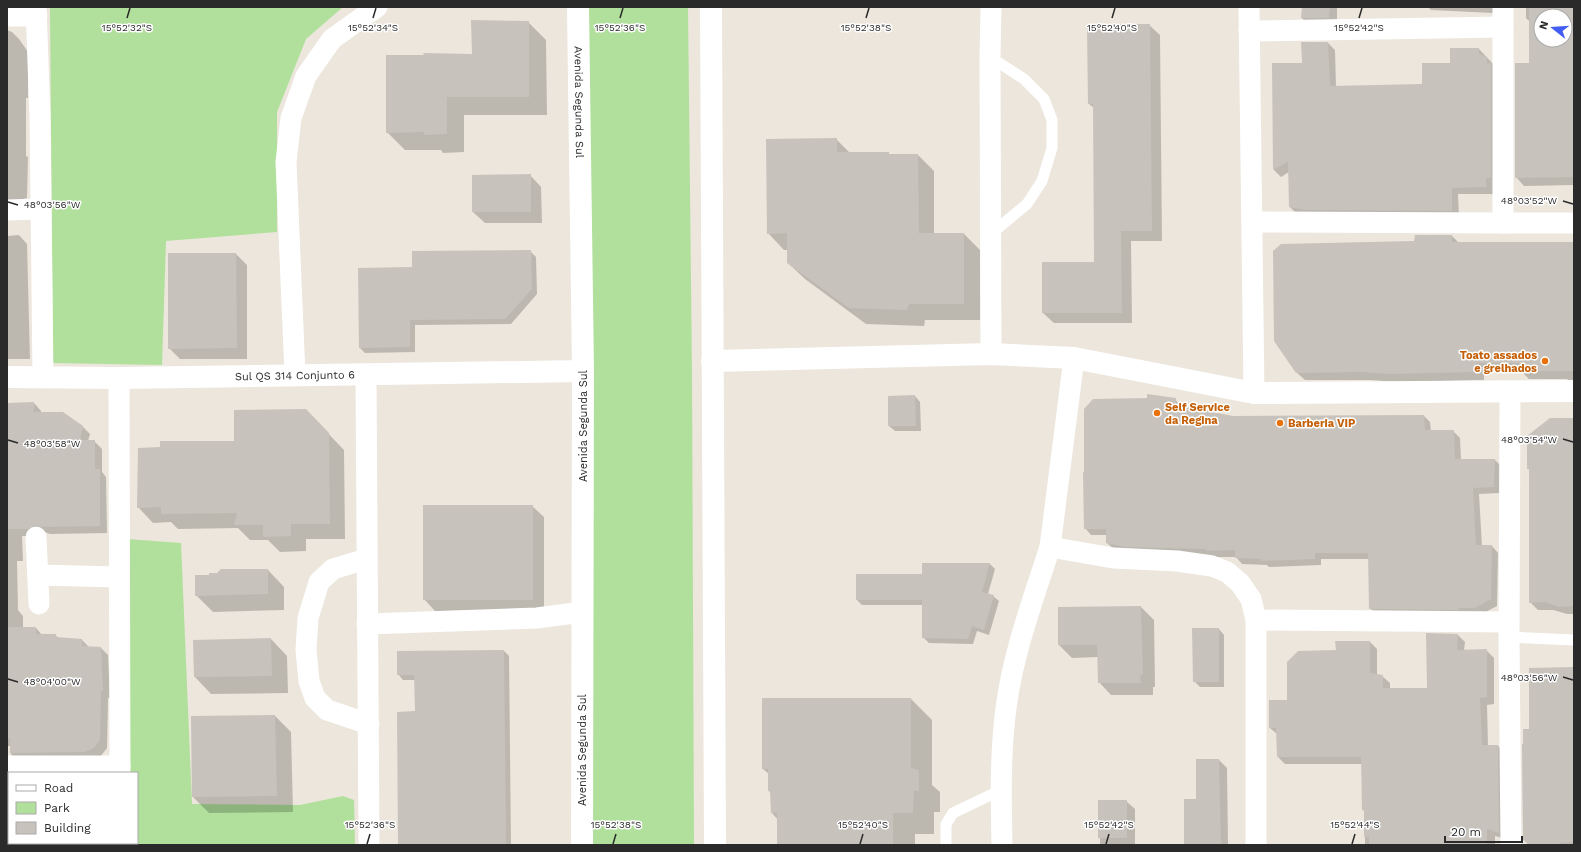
<svg xmlns="http://www.w3.org/2000/svg" width="1581" height="852" font-family="'Work Sans',sans-serif">
<rect width="100%" height="100%" fill="#ece6dc"/>
<g fill="#b0e09b">
<polygon points="50,7 343,7 306,39 277,112 277,232 166,241 162,365 53,363"/>
<polygon points="589,7 688,7 692,374 694,845 590,845"/>
<polygon points="127,539 181,543 192,804 300,805 343,796 354,800 355,845 126,845 126,843 137,843 137,773 126,773"/>
</g>
<g fill="#0003" fill-rule="evenodd">
<polygon points="1303,7 1337,7 1337,26 1310,26 1302,18"/>
<polygon points="1428,7 1493,7 1493,13 1431,10"/>
<path d="M1526 7H1574V185L1524 186 1516 177 1530 64V22L1526 18ZM1541 16H1565V40H1541Z"/>
<polygon points="528,22 546,40 547,115 464,115 464,152 443,153 441,150 405,150 387,132"/>
<polygon points="1149,25 1160,35 1162,241 1131,241 1132,323 1054,323 1043,313 1095,263 1094,108 1089,104"/>
<polygon points="7,30 12,32 19,39 28,52 28,98 26,98 26,156 28,157 27,198 7,204"/>
<polygon points="1328,43 1335,50 1336,87 1423,85 1451,64 1479,49 1494,65 1493,194 1458,194 1459,218 1297,214 1290,207 1289,172 1281,177 1274,170 1273,64 1303,64"/>
<polygon points="836,139 850,153 888,153 890,155 918,155 934,171 934,234 964,234 980,250 980,320 925,320 924,326 866,324 805,279 788,263 788,250 784,250 768,233"/>
<polygon points="530,175 541,187 542,223 485,223 473,212"/>
<polygon points="19,235 27,244 30,359 7,359 7,236"/>
<polygon points="1452,236 1459,243 1574,242 1574,383 1572,383 1567,379 1529,379 1521,371 1484,371 1484,380 1398,382 1370,380 1305,380 1296,372 1415,242"/>
<polygon points="530,251 536,257 537,294 511,324 415,325 415,352 365,353 360,348 413,268"/>
<polygon points="236,254 247,265 247,359 180,359 169,348"/>
<polygon points="915,396 920,402 921,431 895,431 889,426"/>
<polygon points="1175,399 1182,408 1233,417 1424,416 1430,422 1431,431 1454,432 1460,438 1461,460 1495,460 1501,466 1500,493 1479,494 1482,546 1492,546 1498,553 1497,606 1482,614 1377,615 1370,608 1369,559 1321,559 1321,565 1269,567 1267,565 1242,564 1236,557 1214,557 1211,555 1133,553 1114,549 1107,543 1107,535 1091,535 1085,528"/>
<polygon points="34,403 41,411 41,413 82,426 90,434 88,441 94,441 102,449 102,472 106,477 107,533 50,534 44,532 36,536 22,536 23,561 17,561 18,610 23,616 23,628 36,628 42,635 55,635 60,639 82,640 89,647 101,648 108,655 110,698 108,698 107,748 97,761 19,761 11,754 11,746 7,746 7,404"/>
<polygon points="1574,418 1574,614 1567,614 1553,610 1538,610 1530,602 1530,470 1528,468"/>
<polygon points="321,426 344,450 345,539 306,539 306,551 280,552 268,540 250,540 238,528 178,529 171,522 153,523 138,507 235,442"/>
<polygon points="532,506 544,517 544,610 435,611 424,599"/>
<polygon points="990,564 995,569 988,594 993,596 999,601 989,635 977,631 973,644 929,643 923,637 923,605 862,605 857,600 923,575"/>
<polygon points="268,570 284,587 284,610 213,612 196,595"/>
<polygon points="1141,607 1154,620 1155,687 1153,687 1153,695 1111,695 1099,682 1098,657 1072,658 1059,645"/>
<polygon points="1219,629 1224,635 1224,687 1200,687 1194,681"/>
<polygon points="1458,635 1465,642 1464,651 1486,650 1494,658 1494,704 1487,705 1488,746 1498,746 1505,753 1506,839 1495,836 1495,845 1365,845 1365,812 1363,810 1362,764 1285,764 1278,757 1277,734 1270,728 1288,701 1337,651 1370,642 1377,649 1377,675 1382,676 1390,683 1390,689 1428,689"/>
<polygon points="271,639 287,656 288,693 211,694 195,677"/>
<polygon points="504,651 509,656 511,845 399,845 416,712 415,680 403,680 398,674 398,652"/>
<polygon points="1574,668 1574,845 1529,845 1524,840 1530,730"/>
<polygon points="911,699 932,720 932,785 940,792 940,812 934,812 934,834 915,834 915,845 778,845 778,820 772,813 771,793 769,791 769,774 763,769"/>
<polygon points="275,716 291,732 293,812 209,813 193,797"/>
<polygon points="1219,760 1227,768 1228,845 1185,845"/>
<polygon points="1099,801 1126,801 1135,809 1135,845 1100,845"/>
<polygon points="7,828 9,828 9,843 111,843 111,845 7,845"/>
</g>
<g fill="#c7c2bc" fill-rule="evenodd">
<polygon points="1302,7 1330,7 1329,18 1301,18"/>
<path d="M1529 7H1574V177L1515 178V63H1529ZM1541 16H1565V40H1541Z"/>
<polygon points="471,20 529,21 529,97 447,97 447,134 424,135 424,132 386,133 386,55 424,55 423,53 472,54"/>
<polygon points="1087,24 1150,24 1152,231 1121,231 1122,313 1042,313 1042,262 1094,262 1093,104 1088,104"/>
<polygon points="1301,42 1328,42 1330,86 1422,84 1422,63 1450,63 1450,48 1479,48 1479,54 1487,57 1487,63 1491,63 1491,178 1486,178 1486,187 1452,188 1452,211 1307,210 1289,207 1288,162 1273,170 1272,63 1302,63"/>
<polygon points="837,138 837,152 889,152 889,154 918,154 919,233 964,233 964,304 909,304 907,310 849,308 787,263 787,233 767,234 766,139"/>
<polygon points="531,174 531,212 472,212 472,175"/>
<polygon points="1415,235 1452,235 1452,242 1574,242 1574,371 1519,371 1519,363 1476,363 1476,372 1389,374 1361,372 1296,373 1274,341 1273,251 1281,244 1414,241"/>
<polygon points="531,250 532,289 505,319 410,320 410,347 359,348 358,268 412,267 412,251"/>
<polygon points="168,253 236,253 237,348 168,349"/>
<polygon points="1147,394 1176,398 1176,405 1233,416 1424,415 1425,430 1454,430 1455,459 1495,459 1494,487 1473,488 1476,545 1492,545 1491,599 1475,608 1459,608 1459,610 1369,609 1368,553 1315,553 1315,559 1261,561 1261,559 1235,558 1235,550 1206,551 1206,549 1125,547 1106,543 1106,529 1084,529 1083,472 1084,472 1084,409 1093,399 1147,398"/>
<polygon points="915,395 916,426 888,426 888,396"/>
<polygon points="34,402 34,412 63,412 83,426 80,440 95,440 95,469 100,469 100,526 42,527 36,525 28,529 7,529 7,403"/>
<polygon points="306,409 329,433 330,524 291,524 291,536 263,537 263,525 234,525 237,513 161,514 161,507 137,508 138,448 160,447 160,441 234,441 234,410"/>
<polygon points="1550,418 1574,418 1574,606 1559,607 1545,602 1529,603 1529,469 1527,469 1527,436"/>
<rect x="423" y="505" width="110" height="95"/>
<polygon points="922,563 990,563 982,592 994,595 984,630 972,626 968,639 922,638 922,600 856,600 856,574 922,574"/>
<polygon points="221,569 268,569 268,594 195,596 195,575 209,575 209,573 217,573"/>
<polygon points="1141,606 1143,675 1140,675 1141,683 1098,683 1097,645 1058,645 1058,607"/>
<polygon points="7,627 36,627 36,634 56,634 56,637 82,639 82,646 101,647 103,691 101,691 100,740 94,748 85,752 10,753 10,739 7,739"/>
<polygon points="1192,628 1219,628 1219,682 1193,682"/>
<polygon points="1426,633 1458,634 1457,650 1487,649 1487,697 1480,698 1482,745 1498,745 1499,833 1487,829 1487,845 1369,845 1369,837 1364,837 1364,810 1362,810 1361,757 1277,757 1276,728 1269,728 1269,700 1287,700 1287,662 1298,651 1336,650 1335,641 1370,641 1370,673 1383,675 1383,688 1427,688"/>
<polygon points="271,638 272,676 194,677 193,640"/>
<polygon points="504,650 506,845 398,845 397,712 415,711 414,675 397,675 397,651"/>
<polygon points="1574,667 1574,842 1559,843 1559,845 1529,845 1526,841 1523,840 1522,744 1523,744 1523,729 1529,729 1529,668"/>
<polygon points="762,698 911,698 911,768 919,770 919,791 914,791 913,813 893,813 893,845 777,845 777,813 771,813 770,791 768,791 768,769 762,769"/>
<polygon points="275,715 277,796 192,797 191,716"/>
<polygon points="1196,759 1219,759 1221,845 1184,845 1184,799 1196,799"/>
<rect x="1098" y="800" width="29" height="38"/>
</g>
<g fill="none" stroke-linecap="round" stroke-linejoin="round">
<g stroke="#fff" stroke-width="11">
<polyline points="990,57 1024,79 1044,99 1052,120 1052,148 1042,181 1027,204 991,234"/>
<polyline points="1509,637 1574,640"/>
<polyline points="946,845 946,824 953,813 1001,790"/>
</g>
<g stroke="#fff" stroke-width="21">
<polyline points="36,7 40,117 43,377"/>
<polyline points="1249,7 1254,393"/>
<polyline points="1503,7 1503,223 1574,223"/>
<polyline points="7,16 37,16"/>
<polyline points="1249,31 1503,27"/>
<polyline points="7,210 40,209"/>
<polyline points="1253,222 1503,223"/>
<polyline points="991,354 990,57 991,7"/>
<polyline points="1074,358 1050,547 1113,558 1177,561 1212,566 1227,572 1240,583 1251,599 1256,620 1256,845"/>
<polyline points="295,375 286,162 291,118 306,76 332,39 377,7"/>
<polyline points="366,375 369,845"/>
<polyline points="119,378 120,773"/>
<polyline points="1510,391 1509,637 1511,845"/>
<polyline points="36,537 39,604"/>
<polyline points="366,559 333,569 319,582 308,618 306,650 309,681 315,698 327,710 369,724"/>
<polyline points="38,575 118,577"/>
<polyline points="1256,620 1509,622"/>
<polyline points="367,624 537,618 582,612"/>
<polyline points="7,766 120,766"/>
<polyline points="118,845 118,843"/>
<path d="M1002 845C1001 799 1000 754 1006 708 1013 653 1033 600 1050 547"/>
</g>
<g stroke="#fff" stroke-width="22">
<path id="s1" d="M578 7 583 371 582 845"/>
<polyline points="711,7 715,845"/>
<polyline points="712,361 991,354 1074,358 1254,393 1574,391"/>
<path id="s2" d="M7 377 119 378 583 371"/>
</g>
</g>
<path fill="none" stroke="#2a2a2a" stroke-width="1.5" d="M127 18 130 8M373 18 376 8M620 18 623 8M866 18 869 8M1112 18 1115 8M1359 18 1362 8M1563 201 1573 204M8 202 18 205M1563 439 1573 442M8 440 18 443M1563 677 1573 680M8 679 18 682M367 844 370 834M613 844 616 834M860 844 863 834M1106 844 1109 834M1352 844 1355 834"/>
<g fill="#e8710a" stroke="#fff" stroke-width="1.5">
<circle cx="1545" cy="361" r="4"/>
<circle cx="1157" cy="413" r="4"/>
<circle cx="1280" cy="423" r="4"/>
</g>
<g text-anchor="middle" dominant-baseline="central" stroke-width="3" stroke-linejoin="round" paint-order="stroke">
<g font-size="11" fill="#2a2a2a" stroke="#fff">
<text stroke="none"><textPath href="#s1" startOffset="95">Avenida Segunda Sul</textPath></text>
<text stroke="none"><textPath href="#s2" startOffset="288">Sul QS 314 Conjunto 6</textPath></text>
<text transform="translate(583 426) rotate(-90)">Avenida Segunda Sul</text>
<text transform="translate(582 750) rotate(-90)">Avenida Segunda Sul</text>
</g>
<g font-size="11" font-weight="bold" fill="#c56008" stroke="#fff" text-anchor="start">
<text x="1537" y="355" text-anchor="end">Toato assados<tspan x="1537" dy="13">e grelhados</tspan></text>
<text x="1165" y="407">Self Service<tspan x="1165" dy="13">da Regina</tspan></text>
<text x="1288" y="423">Barberia VIP</text>
</g>
</g>
<g font-size="10" text-anchor="middle" fill="#2a2a2a" stroke="#fff" stroke-width="3" stroke-linejoin="round" paint-order="stroke">
<text x="127" y="31">15°52'32"S</text>
<text x="373" y="31">15°52'34"S</text>
<text x="620" y="31">15°52'36"S</text>
<text x="866" y="31">15°52'38"S</text>
<text x="1112" y="31">15°52'40"S</text>
<text x="1359" y="31">15°52'42"S</text>
<text x="1529" y="204">48°03'52"W</text>
<text x="52" y="208">48°03'56"W</text>
<text x="1529" y="443">48°03'54"W</text>
<text x="52" y="447">48°03'58"W</text>
<text x="1529" y="681">48°03'56"W</text>
<text x="52" y="685">48°04'00"W</text>
<text x="370" y="828">15°52'36"S</text>
<text x="616" y="828">15°52'38"S</text>
<text x="863" y="828">15°52'40"S</text>
<text x="1109" y="828">15°52'42"S</text>
<text x="1355" y="828">15°52'44"S</text>
</g>
<rect width="1581" height="852" fill="none" stroke="#2a2a2a" stroke-width="16"/>
<rect x="8" y="772" width="130" height="72" fill="#ffffff" stroke="#aaaaaa"/>
<rect x="16" y="785" width="20" height="6" fill="#ffffff" stroke="#aaaaaa"/>
<text x="44" y="792" font-size="12" fill="#2a2a2a">Road</text>
<rect x="16" y="802" width="20" height="12" fill="#b0e09b" stroke="#aaaaaa"/>
<text x="44" y="812" font-size="12" fill="#2a2a2a">Park</text>
<rect x="16" y="822" width="20" height="12" fill="#c7c2bc" stroke="#aaaaaa"/>
<text x="44" y="832" font-size="12" fill="#2a2a2a">Building</text>
<g transform="translate(1553 28) rotate(287)"><circle r="19" fill="#ffffff" stroke="#aaaaaa"/>
<path d="M0-3L7 15L0 10L-7 15Z" fill="#425df3"/>
<text y="-6" font-size="11" font-weight="bold" text-anchor="middle" fill="#2a2a2a">N</text>
</g>
<path d="M1445 836v6h77v-6" fill="none" stroke="#2a2a2a" stroke-width="2"/>
<text x="1451" y="836" font-size="12" fill="#2a2a2a" stroke="#ffffff" stroke-width="3" paint-order="stroke">20 m</text>
</svg>
